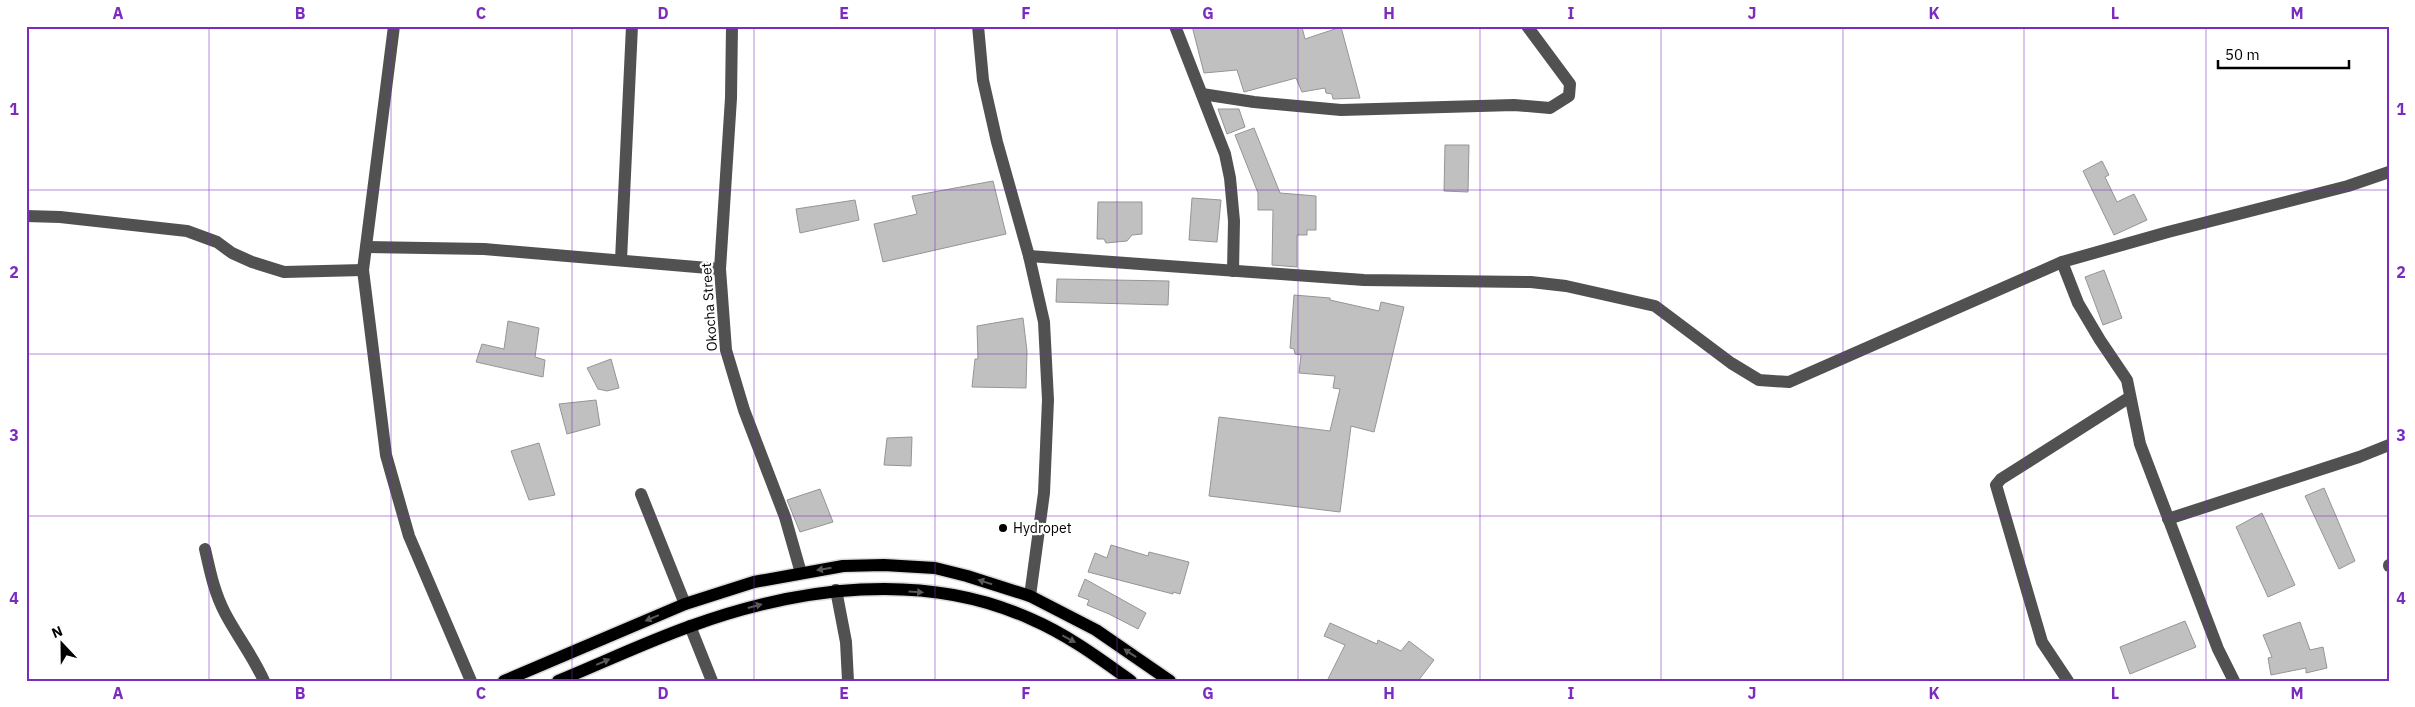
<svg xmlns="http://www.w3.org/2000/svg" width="2415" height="707" font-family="'IBM Plex Sans',sans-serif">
<rect width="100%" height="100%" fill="#fff"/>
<g fill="#c0c0c0" stroke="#959595">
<polygon points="1192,26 1302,27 1305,39 1341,27 1360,98 1333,99 1332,94 1326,93 1325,88 1302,92 1296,78 1244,92 1237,70 1204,73"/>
<polygon points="1218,109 1239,109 1245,127 1227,134"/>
<polygon points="1254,128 1280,193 1316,196 1316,230 1307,230 1307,235 1297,235 1297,267 1272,265 1273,210 1258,210 1258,193 1235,135"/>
<polygon points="1445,145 1469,145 1468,192 1444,191"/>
<polygon points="2102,161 2109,175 2105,177 2117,202 2134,194 2147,220 2114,235 2083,171"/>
<polygon points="993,181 1006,234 883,262 874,224 917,214 912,196"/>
<polygon points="1192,198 1221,200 1217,242 1189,240"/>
<polygon points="855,200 859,220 800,233 796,209"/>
<polygon points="1098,202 1142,202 1142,234 1132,235 1127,241 1106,243 1104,239 1097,239"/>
<polygon points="2104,270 2122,318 2103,325 2085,277"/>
<polygon points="1057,279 1169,281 1168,305 1056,302"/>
<polygon points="1294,295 1330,298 1330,300 1379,311 1381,302 1404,307 1374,432 1351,426 1340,512 1209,496 1219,417 1330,431 1340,389 1333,388 1335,376 1299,373 1301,355 1295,354 1294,349 1290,348"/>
<polygon points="1023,318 1027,351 1026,388 972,387 975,359 978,359 977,326"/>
<polygon points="508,321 539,328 535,357 545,360 543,377 476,362 482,344 504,349"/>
<polygon points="611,359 619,388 607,391 598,389 587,368"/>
<polygon points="596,400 600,425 567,434 559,404"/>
<polygon points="912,437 911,466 884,465 887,438"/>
<polygon points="539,443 555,495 529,500 511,451"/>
<polygon points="2324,488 2355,561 2339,569 2305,496"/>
<polygon points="820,489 833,522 800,532 787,500"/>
<polygon points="2262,513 2295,585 2268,597 2236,527"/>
<polygon points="1111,545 1148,556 1149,552 1189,562 1180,594 1173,592 1173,594 1088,572 1095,553 1107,558"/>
<polygon points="1085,579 1146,613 1138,629 1109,614 1087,605 1089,600 1078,596"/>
<polygon points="2185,621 2196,647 2130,674 2120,647"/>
<polygon points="2300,622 2310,650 2323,647 2327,668 2306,673 2306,668 2271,675 2268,658 2272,657 2263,635"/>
<polygon points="1330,623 1377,644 1378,640 1401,651 1409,641 1434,660 1418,681 1327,681 1345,645 1324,636"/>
</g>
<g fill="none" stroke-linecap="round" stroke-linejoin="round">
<defs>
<g id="major">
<polyline points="504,681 685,604 754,582 843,566 884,565 935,568 967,576 1030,596 1096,630 1170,681"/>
<path d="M558 681C602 663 646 642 691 626 798 587 924 570 1031 619 1068 635 1099 658 1131 681"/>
</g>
</defs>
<use href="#major" stroke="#dbdbdb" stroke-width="15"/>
<g stroke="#515151" stroke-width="12">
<polyline points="394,26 363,270 386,455 409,536 471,681"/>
<polyline points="732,26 731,98 720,269 726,350 744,410 785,517 801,573"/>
<polyline points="978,26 983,80 997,142 1029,256 1044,322 1048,400 1044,493 1030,596"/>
<polyline points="1175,26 1225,154 1230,178 1234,221 1233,271"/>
<polyline points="1202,94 1254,102 1341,110 1514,105 1550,108 1569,96 1570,84 1527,26"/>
<polyline points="26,216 60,217 187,231 217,242 232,253 252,262 284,272 363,270"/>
<polyline points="366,247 484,249 720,269"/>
<polyline points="1029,256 1364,280 1531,282 1566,286 1655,306 1731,363 1759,380 1789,382 2062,262 2168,232 2348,186 2389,172"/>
<polyline points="621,260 632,26"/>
<polyline points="2062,262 2078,303 2100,340 2127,380 2140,444 2218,649 2234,681"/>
<polyline points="641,494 685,604"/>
<polyline points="2168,519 2359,457 2389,445"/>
<path d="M205 549C210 571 214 592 225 613 237 636 253 656 264 681"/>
<polyline points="2389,565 2389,566"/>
<polyline points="836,590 846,642 848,681"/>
<polyline points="690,626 712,681"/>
<polyline points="2068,681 2042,642 1996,485 2001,479 2130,397"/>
</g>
<use href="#major" stroke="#000" stroke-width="12"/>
</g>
<defs><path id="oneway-solid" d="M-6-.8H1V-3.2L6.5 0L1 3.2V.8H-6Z" transform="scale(1.25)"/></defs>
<g fill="#595959">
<use href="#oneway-solid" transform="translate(824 569) rotate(171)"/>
<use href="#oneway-solid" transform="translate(985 582) rotate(-162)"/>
<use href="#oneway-solid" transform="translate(916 592) rotate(3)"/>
<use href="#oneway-solid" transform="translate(755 606) rotate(-15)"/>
<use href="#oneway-solid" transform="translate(652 618) rotate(157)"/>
<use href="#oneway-solid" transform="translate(1069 639) rotate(28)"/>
<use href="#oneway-solid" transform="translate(1130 653) rotate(-146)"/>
<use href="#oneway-solid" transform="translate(603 662) rotate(-23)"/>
</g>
<path fill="none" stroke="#7b2cbf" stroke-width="1" stroke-opacity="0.55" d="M209 26V681M391 26V681M572 26V681M754 26V681M935 26V681M1117 26V681M1298 26V681M1480 26V681M1661 26V681M1843 26V681M2024 26V681M2206 26V681M26 190H2389M26 354H2389M26 516H2389"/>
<circle fill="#000" stroke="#fff" stroke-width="2" cx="1003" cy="528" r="5"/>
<g text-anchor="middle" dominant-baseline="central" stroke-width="4.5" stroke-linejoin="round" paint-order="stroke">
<g font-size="14" fill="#000" stroke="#fff">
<text transform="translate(709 307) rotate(-94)">Okocha Street</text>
</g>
<g font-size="14" fill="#000" stroke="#fff" text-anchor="start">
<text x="1013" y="528">Hydropet</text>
</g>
</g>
<rect width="2415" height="707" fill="none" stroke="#ffffff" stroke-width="55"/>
<g transform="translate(62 644) rotate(338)" stroke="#ffffff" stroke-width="4" paint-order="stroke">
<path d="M0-4L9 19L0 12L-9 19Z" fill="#000000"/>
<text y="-8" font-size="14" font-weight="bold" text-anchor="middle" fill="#000000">N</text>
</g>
<path d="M2218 60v8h131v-8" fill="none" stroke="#000000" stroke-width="2.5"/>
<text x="2225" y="60" font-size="15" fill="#000000" stroke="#ffffff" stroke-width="4" paint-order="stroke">50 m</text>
<rect x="28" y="28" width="2360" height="652" fill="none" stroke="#7b2cbf" stroke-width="2"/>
<g font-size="16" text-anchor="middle" font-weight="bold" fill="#7b2cbf">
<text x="118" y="19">A</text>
<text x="300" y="19">B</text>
<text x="481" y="19">C</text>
<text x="663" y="19">D</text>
<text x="844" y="19">E</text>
<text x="1026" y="19">F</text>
<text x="1208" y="19">G</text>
<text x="1389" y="19">H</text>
<text x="1571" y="19">I</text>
<text x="1752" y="19">J</text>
<text x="1934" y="19">K</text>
<text x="2115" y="19">L</text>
<text x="2297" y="19">M</text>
<text x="14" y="115">1</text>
<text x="2401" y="115">1</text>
<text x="14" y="278">2</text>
<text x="2401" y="278">2</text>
<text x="14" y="441">3</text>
<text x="2401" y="441">3</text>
<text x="14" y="604">4</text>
<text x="2401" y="604">4</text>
<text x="118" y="699">A</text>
<text x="300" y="699">B</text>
<text x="481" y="699">C</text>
<text x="663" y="699">D</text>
<text x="844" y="699">E</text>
<text x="1026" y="699">F</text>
<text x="1208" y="699">G</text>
<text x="1389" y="699">H</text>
<text x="1571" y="699">I</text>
<text x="1752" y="699">J</text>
<text x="1934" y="699">K</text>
<text x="2115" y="699">L</text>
<text x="2297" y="699">M</text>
</g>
</svg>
